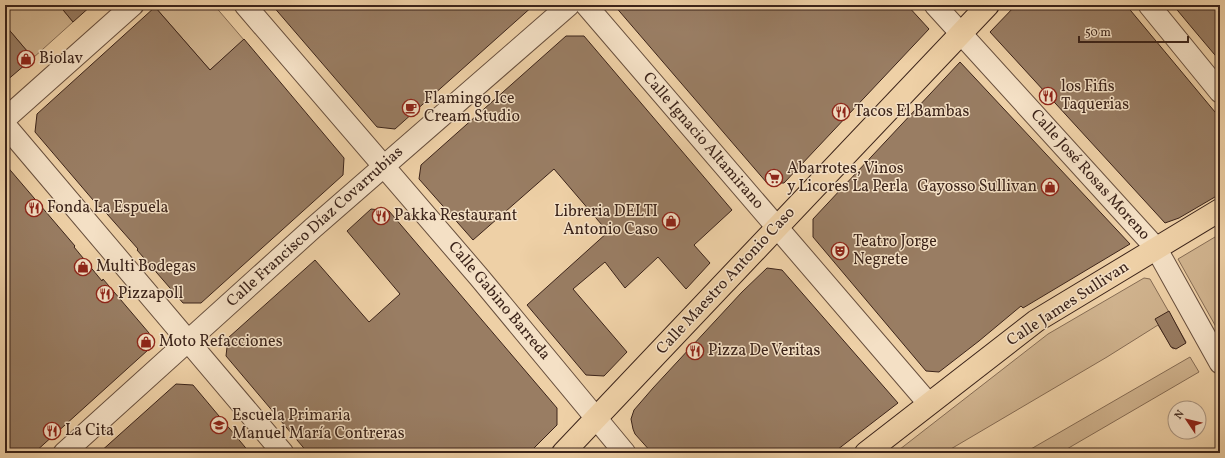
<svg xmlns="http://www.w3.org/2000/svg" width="1225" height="458" font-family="Vollkorn,serif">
<rect width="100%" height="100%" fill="#eed0a6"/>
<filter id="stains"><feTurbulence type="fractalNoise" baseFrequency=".005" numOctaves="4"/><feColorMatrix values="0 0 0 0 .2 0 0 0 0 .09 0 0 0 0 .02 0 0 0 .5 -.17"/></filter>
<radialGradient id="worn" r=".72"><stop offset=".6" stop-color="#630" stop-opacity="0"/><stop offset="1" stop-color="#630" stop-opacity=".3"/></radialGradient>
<g fill="#d0b38e" stroke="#866c54">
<polygon points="5,5 59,5 73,22 33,58 5,25"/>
<polygon points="157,5 214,5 244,40 210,70 155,7"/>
<polygon points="1220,234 1220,334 1178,259"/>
<polygon points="1144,278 1150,279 1186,342 1173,349 1158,325 1107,357 944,453 895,453 1048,334"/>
<polygon points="1190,357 1199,372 1060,453 1024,453"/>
</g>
<g fill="#997d63" stroke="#3c241a">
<polygon points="59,5 92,5 73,22"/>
<polygon points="272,5 534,5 395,129 377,127"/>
<polygon points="614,5 907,5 929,29 784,183 767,183"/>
<polygon points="1016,5 1126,5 1220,118 1220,194 1179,218 1165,223 990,32"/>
<polygon points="1173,5 1220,5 1220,61 1193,29"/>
<polygon points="155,7 210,70 244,39 344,158 343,175 201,303 183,303 137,250 138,249 100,206 99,207 35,132 37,114"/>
<polygon points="5,25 33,58 5,82"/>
<polygon points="566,36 584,36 732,210 694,245 710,263 686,289 658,257 625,288 605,262 573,289 627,352 604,376 586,375 527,305 608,232 554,169 473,240 419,179 421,165"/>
<polygon points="960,62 1130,244 1023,308 1021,306 979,341 939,372 926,371 813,237 813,219"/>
<polygon points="5,164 75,246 74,247 102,281 103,279 149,333 148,350 34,453 5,453"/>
<polygon points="371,209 389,211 557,408 557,425 529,453 308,453 226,356 228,338 315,260 369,322 400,294 347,231"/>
<polygon points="767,268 782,270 898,403 833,453 652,453 635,434 633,429 631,419 634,410 653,388 742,292"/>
<polygon points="1169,311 1186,343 1176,349 1171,347 1155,319"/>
<polygon points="176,384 193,385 250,453 99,453"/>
</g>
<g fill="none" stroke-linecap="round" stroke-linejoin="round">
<defs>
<g id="minor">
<polyline points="245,5 479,277 625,453"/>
<polyline points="586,5 929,404"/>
<polyline points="935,5 1156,248 1220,363"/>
<polyline points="1149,5 1220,92"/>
<polyline points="5,119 133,5"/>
<polyline points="5,125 283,453"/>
<polyline points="64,453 313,228 569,5"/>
</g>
<g id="major">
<polyline points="563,453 988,5"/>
<polyline points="866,453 1036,321 1220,210"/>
</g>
</defs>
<use href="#minor" stroke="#684f3d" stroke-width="23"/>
<use href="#major" stroke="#3c241a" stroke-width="24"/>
<use href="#minor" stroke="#f4e0c5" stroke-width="21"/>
<use href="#major" stroke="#eed0a6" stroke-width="22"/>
</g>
<defs>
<symbol id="shop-ring" viewBox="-11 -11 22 22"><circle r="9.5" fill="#f4e0c5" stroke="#8f2418" stroke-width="1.5"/><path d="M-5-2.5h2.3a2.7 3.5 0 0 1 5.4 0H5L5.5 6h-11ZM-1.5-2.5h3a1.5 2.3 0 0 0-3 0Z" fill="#8f2418"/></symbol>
<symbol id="restaurant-ring" viewBox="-11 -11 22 22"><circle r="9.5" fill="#f4e0c5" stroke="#8f2418" stroke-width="1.5"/><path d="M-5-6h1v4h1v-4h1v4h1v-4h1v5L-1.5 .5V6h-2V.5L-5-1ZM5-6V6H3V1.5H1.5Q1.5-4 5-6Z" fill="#8f2418"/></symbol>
<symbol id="cafe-ring" viewBox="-11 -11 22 22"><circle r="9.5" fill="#f4e0c5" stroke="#8f2418" stroke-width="1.5"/><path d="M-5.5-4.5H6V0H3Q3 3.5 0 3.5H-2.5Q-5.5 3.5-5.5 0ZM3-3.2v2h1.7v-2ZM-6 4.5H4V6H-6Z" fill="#8f2418"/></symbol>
<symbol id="supermarket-ring" viewBox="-11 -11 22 22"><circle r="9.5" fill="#f4e0c5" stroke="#8f2418" stroke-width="1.5"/><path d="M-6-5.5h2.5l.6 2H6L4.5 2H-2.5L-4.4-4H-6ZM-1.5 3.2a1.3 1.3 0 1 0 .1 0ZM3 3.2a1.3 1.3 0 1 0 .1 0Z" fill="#8f2418"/></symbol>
<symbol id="theatre-ring" viewBox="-11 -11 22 22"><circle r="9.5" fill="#f4e0c5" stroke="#8f2418" stroke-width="1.5"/><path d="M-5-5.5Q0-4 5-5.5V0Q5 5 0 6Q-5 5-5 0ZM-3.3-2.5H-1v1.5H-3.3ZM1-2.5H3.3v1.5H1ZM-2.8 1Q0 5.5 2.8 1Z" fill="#8f2418"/></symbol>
<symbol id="school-ring" viewBox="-11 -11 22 22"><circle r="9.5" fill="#f4e0c5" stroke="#8f2418" stroke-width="1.5"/><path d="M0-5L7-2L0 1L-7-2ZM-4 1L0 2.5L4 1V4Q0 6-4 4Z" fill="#8f2418"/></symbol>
</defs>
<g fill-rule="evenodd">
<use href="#shop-ring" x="16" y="49" width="20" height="20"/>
<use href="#restaurant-ring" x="1038" y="86" width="20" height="20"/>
<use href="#cafe-ring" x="401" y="98" width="20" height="20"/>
<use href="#restaurant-ring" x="831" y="102" width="20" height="20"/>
<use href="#supermarket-ring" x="764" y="168" width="20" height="20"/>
<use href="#shop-ring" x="1040" y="177" width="20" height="20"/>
<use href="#restaurant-ring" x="24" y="198" width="20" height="20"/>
<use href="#restaurant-ring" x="371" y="206" width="20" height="20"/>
<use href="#shop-ring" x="661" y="211" width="20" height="20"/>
<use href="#theatre-ring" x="830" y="241" width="20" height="20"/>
<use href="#shop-ring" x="73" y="257" width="20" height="20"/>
<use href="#restaurant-ring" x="95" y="284" width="20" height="20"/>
<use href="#shop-ring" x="136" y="332" width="20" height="20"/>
<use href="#restaurant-ring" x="685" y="341" width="20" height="20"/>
<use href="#school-ring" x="209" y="415" width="20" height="20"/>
<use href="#restaurant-ring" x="42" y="421" width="20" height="20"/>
</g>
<g text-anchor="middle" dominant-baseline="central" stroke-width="3" stroke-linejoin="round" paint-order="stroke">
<g font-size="16" fill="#3c241a" stroke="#f4e0c5" text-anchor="start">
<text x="39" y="59">Biolav</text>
<text x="1061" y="87">los Fifis<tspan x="1061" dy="18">Taquerias</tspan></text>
<text x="424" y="99">Flamingo Ice<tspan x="424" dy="18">Cream Studio</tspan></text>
<text x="854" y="112">Tacos El Bambas</text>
<text x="787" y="169">Abarrotes, Vinos<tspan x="787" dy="18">y Licores La Perla</tspan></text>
<text x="1037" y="187" text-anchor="end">Gayosso Sullivan</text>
<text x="47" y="208">Fonda La Espuela</text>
<text x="658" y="212" text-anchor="end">Libreria DELTI<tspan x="658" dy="18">Antonio Caso</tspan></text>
<text x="394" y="216">Pakka Restaurant</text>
<text x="853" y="242">Teatro Jorge<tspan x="853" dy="18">Negrete</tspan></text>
<text x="96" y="267">Multi Bodegas</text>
<text x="118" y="294">Pizzapoll</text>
<text x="159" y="342">Moto Refacciones</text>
<text x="708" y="351">Pizza De Veritas</text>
<text x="232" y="416">Escuela Primaria<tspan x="232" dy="18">Manuel María Contreras</tspan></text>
<text x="65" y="431">La Cita</text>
</g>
<g font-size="16" fill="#3c241a" stroke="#f4e0c5">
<text transform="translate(703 141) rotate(49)">Calle Ignacio Altamirano</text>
<text transform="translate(1090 175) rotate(48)">Calle José Rosas Moreno</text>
<text transform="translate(315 227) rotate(-42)">Calle Francisco Díaz Covarrubias</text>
<text transform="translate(726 281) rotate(-47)">Calle Maestro Antonio Caso</text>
<text transform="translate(499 301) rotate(50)">Calle Gabino Barreda</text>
<text transform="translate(1068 304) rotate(-33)">Calle James Sullivan</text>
</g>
</g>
<rect width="1225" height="458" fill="none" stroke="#eed0a6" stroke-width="20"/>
<rect x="6" y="6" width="1213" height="446" fill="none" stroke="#3c241a" stroke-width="2"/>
<rect x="10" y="10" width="1205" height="438" fill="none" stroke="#3c241a"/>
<g transform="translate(1187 420) rotate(305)"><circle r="19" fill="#f4e0c5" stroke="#aa9581"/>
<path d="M0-3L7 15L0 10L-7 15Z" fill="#8f2418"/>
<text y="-6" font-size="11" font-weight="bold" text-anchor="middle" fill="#3c241a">N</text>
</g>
<path d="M1079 36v6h109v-6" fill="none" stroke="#3c241a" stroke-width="2"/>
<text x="1085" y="36" font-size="12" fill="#3c241a" stroke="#f4e0c5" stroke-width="3" paint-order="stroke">50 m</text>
<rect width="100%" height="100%" filter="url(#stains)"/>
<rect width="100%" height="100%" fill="url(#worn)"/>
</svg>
